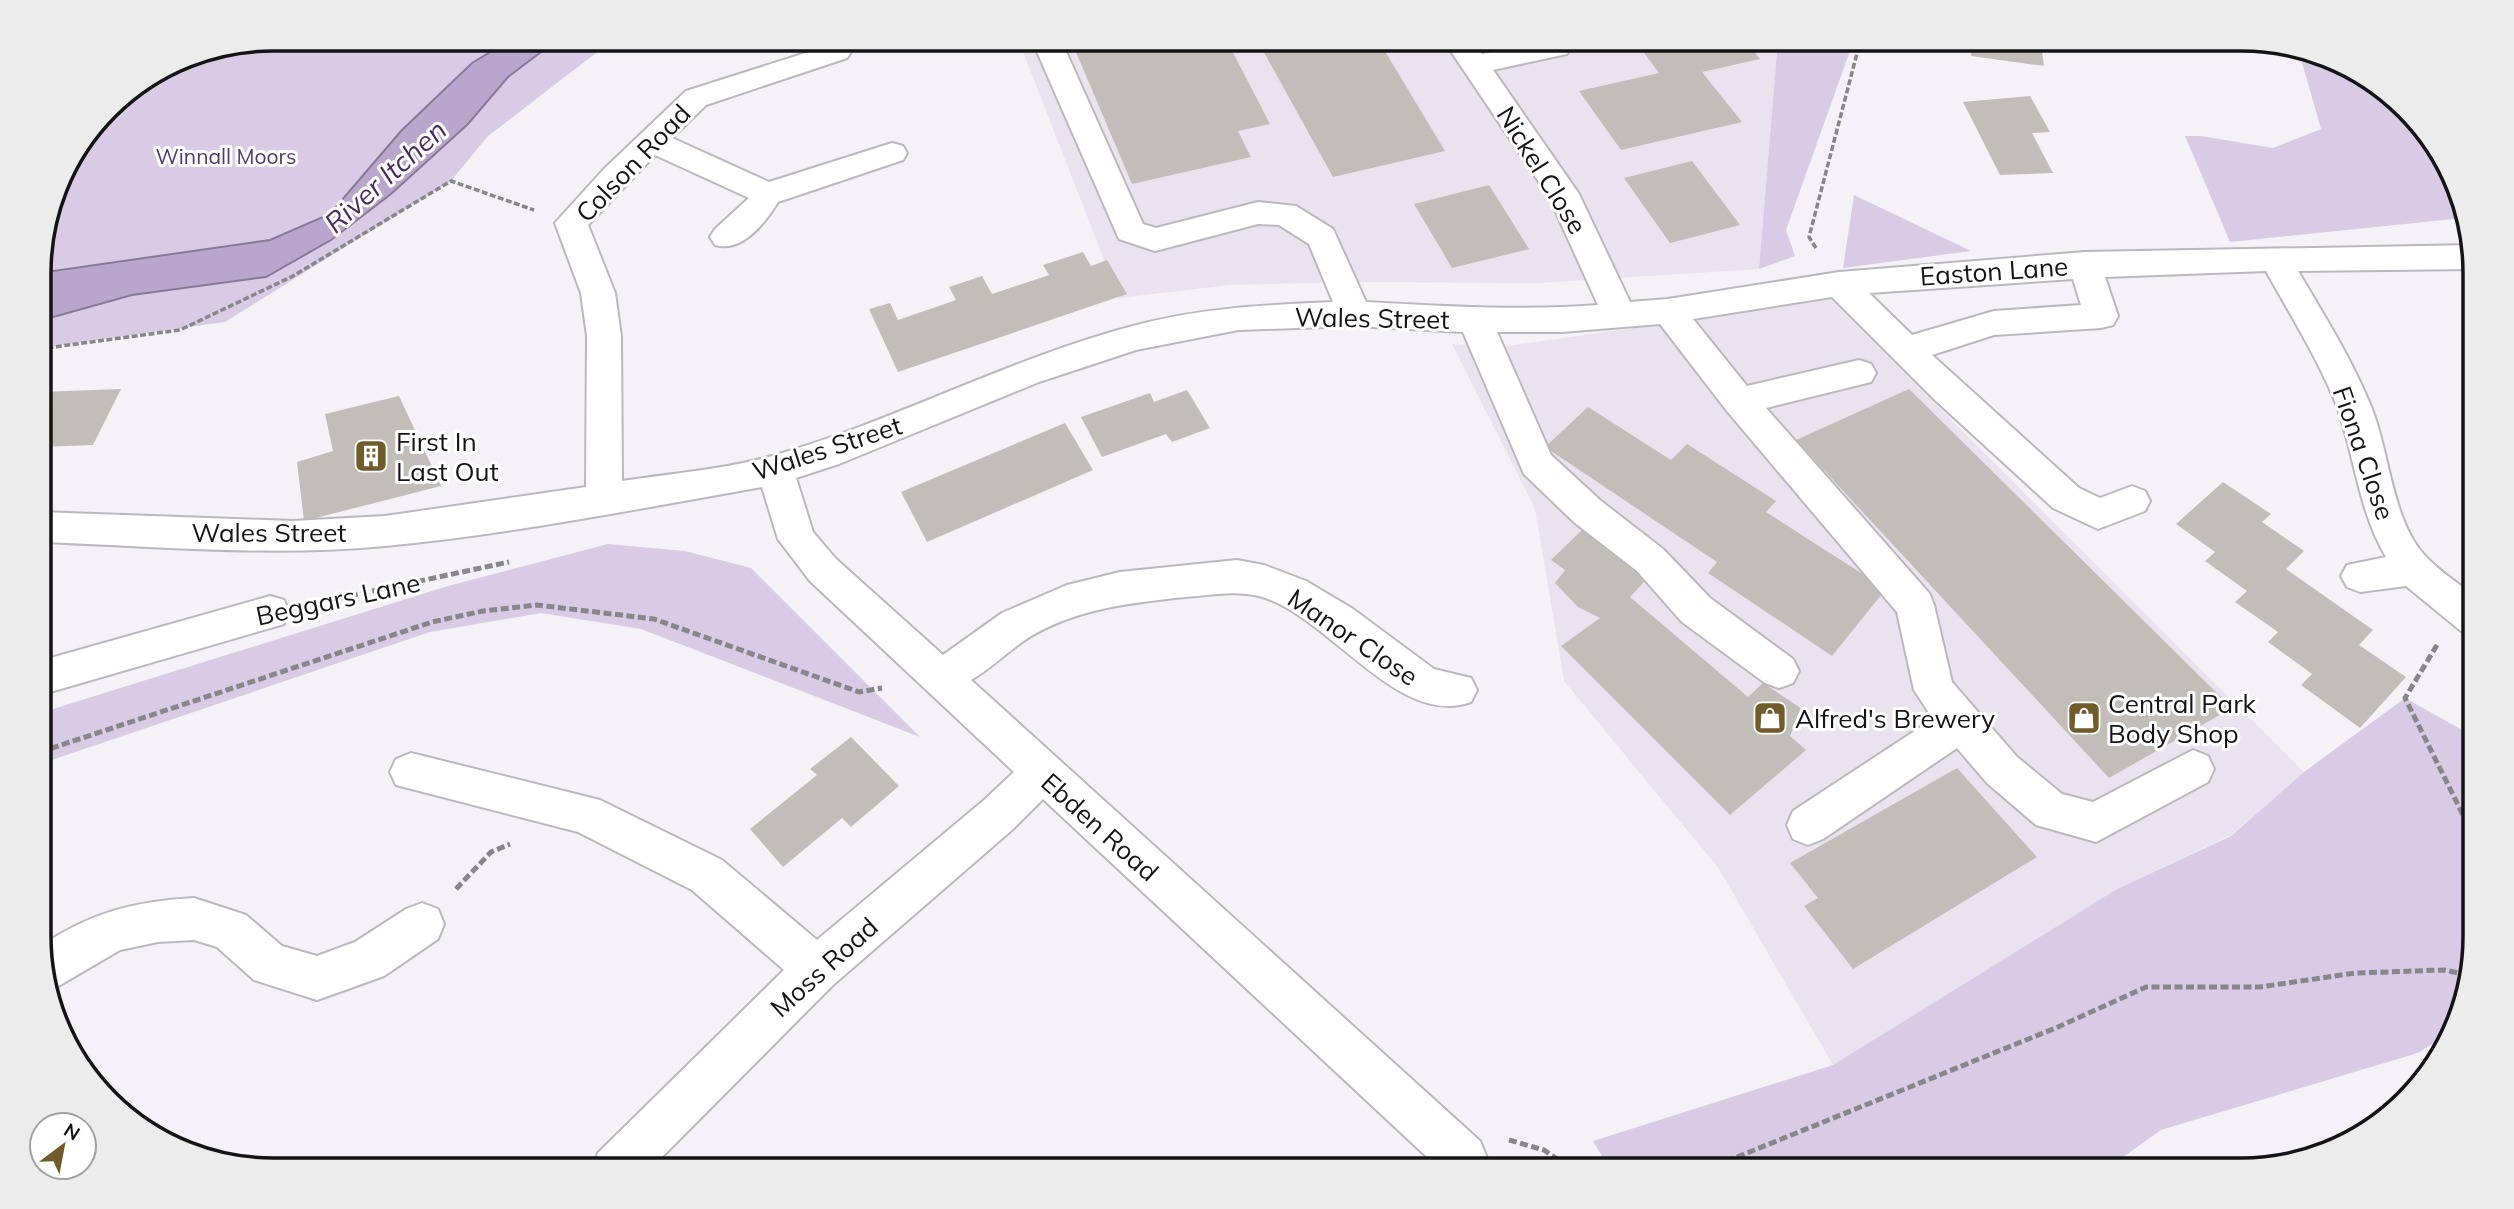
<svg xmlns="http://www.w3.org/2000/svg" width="2514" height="1209" font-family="Mulish,sans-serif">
<rect width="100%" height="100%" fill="#f4f2f7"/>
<g fill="#e9e3ef">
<polygon points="1018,39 1778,39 1759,269 1540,283 1351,282 1230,285 1119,298"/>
<polygon points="1830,299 2304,772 2231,835 2117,889 1833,1065 1719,869 1564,681 1535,509 1452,344 1501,347"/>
</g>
<g fill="#d9cbe6">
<polygon points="272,38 614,39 487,137 451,181 225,322 39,348 39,257 62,169 118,97 183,56"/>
<polygon points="1778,39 1849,39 1850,51 1786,230 1795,256 1759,269"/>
<polygon points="2299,52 2345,62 2427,130 2463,218 2230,242 2185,136 2201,136 2273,148 2321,129"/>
<polygon points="1854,195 1971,251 1843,268"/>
<polygon points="608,544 685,551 751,568 920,737 641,629 541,613 430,632 40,764 40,713 448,586"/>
<polygon points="2405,698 2475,737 2475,937 2454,1030 2418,1053 2161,1130 2105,1170 1610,1170 1593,1141 1833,1065 2117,889 2231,836 2304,772"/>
</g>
<g fill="#baa6cd" stroke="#887a96" stroke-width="2">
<polygon points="512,39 566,39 549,46 508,77 468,124 391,194 331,240 266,277 132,295 39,321 39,273 270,240 330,214 401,131 472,63"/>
<polygon points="2176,39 2218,39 2224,51 2180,48"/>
</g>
<g fill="#c1beb9">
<polygon points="1070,38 1182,38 1188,52 1228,43 1270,124 1238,131 1251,157 1132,184"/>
<polygon points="1256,38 1377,38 1445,151 1333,177"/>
<polygon points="1633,38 1743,38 1760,59 1702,72 1742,122 1621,150 1579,91 1659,73"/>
<polygon points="1970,38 2040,38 2044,66 1971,56"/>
<polygon points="2030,96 2050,132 2032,133 2053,173 2000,175 1963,102"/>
<polygon points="1692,161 1740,225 1670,243 1624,178"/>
<polygon points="1489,185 1529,249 1452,268 1414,204"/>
<polygon points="1083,252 1091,266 1107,260 1127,294 898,372 869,309 890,303 898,320 956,300 949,287 982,276 992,294 1049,275 1043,265"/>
<polygon points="121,389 93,445 39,447 39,392"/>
<polygon points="1909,389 2232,708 2109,778 1796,440"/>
<polygon points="1187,390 1210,428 1172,442 1166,434 1102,457 1081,417 1150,393 1154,402"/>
<polygon points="399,396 441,486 304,521 297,462 333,451 325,414"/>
<polygon points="1588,407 1671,460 1687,444 1776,501 1766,512 1886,589 1832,656 1708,573 1717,562 1545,447"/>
<polygon points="1065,423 1093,470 927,542 901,492"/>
<polygon points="2223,482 2271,514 2262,522 2304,551 2286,569 2373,630 2359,645 2406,677 2360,728 2301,685 2312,674 2268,642 2278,632 2235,602 2247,591 2205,561 2215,552 2176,524"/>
<polygon points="1583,529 1646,580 1630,597 1748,697 1763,683 1802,709 1790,736 1806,750 1730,815 1561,646 1600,618 1578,607 1555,583 1565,570 1551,560"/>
<polygon points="851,737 899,786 851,827 842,818 783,867 750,829 817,775 810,769"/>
<polygon points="1957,768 2037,857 1853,969 1804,906 1818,898 1790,863"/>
</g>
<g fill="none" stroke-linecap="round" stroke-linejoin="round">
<defs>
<g id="minor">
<path d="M1031 38H1060L1143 224 1156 228 1258 202 1296 206 1333 229 1366 302C1443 306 1521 311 1598 305L1549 197 1442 38H1471L1482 54 1557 39 1567 42 1571 48 1567 54 1493 70 1579 194 1630 302 1668 299 1839 272 2085 252 2474 245V269L2298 271C2324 315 2353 361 2372 409 2390 454 2392 524 2428 559 2442 573 2459 584 2475 596V635L2461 631 2406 586 2360 592 2347 587 2341 576 2347 565 2386 557C2359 511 2355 459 2338 409 2321 364 2290 314 2266 271L2105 277 2118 316 2113 325 2101 328 1994 335 1932 355 2079 488 2100 498 2132 486 2145 491 2150 501 2145 511 2098 529 2053 508 1935 400 1832 297 1693 319 1747 386 1859 360 1871 364 1876 373 1871 382 1766 408 1929 593 1934 605 1952 682 2017 757 2062 794 2093 802 2193 750 2208 756 2214 769 2208 782 2096 842 2036 825 1987 783 1957 748 1823 839 1808 845 1793 839 1787 825 1793 811 1933 719 1914 690 1897 612 1727 411 1660 324 1562 332H1497L1551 455 1601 501 1663 549 1710 598 1793 659 1799 671 1793 683 1779 688 1765 683 1682 622 1637 571 1575 523 1524 474 1463 332 1354 326 1238 330 1136 350 1039 382 839 464 796 478 813 532 836 559 943 655 1002 613 1067 585 1120 572 1237 560 1264 565 1306 581 1353 609 1434 669 1471 678 1477 690 1471 702C1398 729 1328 614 1259 596 1235 590 1210 595 1185 597 1131 603 1079 608 1031 636 1010 649 992 668 971 680L1480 1141 1487 1158 1482 1170H1441L1043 799 1013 829 833 985 649 1170H591L598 1153 784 970 692 890 578 832 396 785 390 772 396 759 411 753 600 800 722 860 817 940 983 801 1014 772 810 581 778 539 762 487C637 509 511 534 385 546 271 557 154 546 40 542V512L293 521 385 516 586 487 587 336 581 293 555 223 604 169 686 91 837 43 847 46 851 52 847 58 706 105 672 138 769 182 892 143 903 146 907 153 903 160 778 202C765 223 742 253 715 245L710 237 715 229 749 198 655 155 588 225 615 293 621 336 622 481C674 473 729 469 779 454 899 419 1011 358 1133 326 1200 308 1264 305 1333 302L1309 244 1279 225 1258 224 1155 251 1119 239ZM2073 279 2081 305 1994 311 1912 335 1869 293Z"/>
<polygon points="270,596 284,600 289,612 284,624 40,695 40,661"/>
<path d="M194 898 246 915 282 946 317 956 355 942 406 909 422 903 438 909 444 924 438 939 384 976 317 1000 254 980 217 947 194 940 158 942 120 950 50 991 41 968V946C90 913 135 901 194 898Z"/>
</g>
</defs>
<use href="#minor" stroke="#bab8bd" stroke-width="4"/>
<g stroke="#878689" stroke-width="3.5" stroke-dasharray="6 2.5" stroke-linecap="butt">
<polyline points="173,62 339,38"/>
<polyline points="1816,248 1809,237 1861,38"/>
<polyline points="39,349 180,330 293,276 451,181 534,210"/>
</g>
<g stroke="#878689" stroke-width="5" stroke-dasharray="8 3.5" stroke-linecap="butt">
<polyline points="316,603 509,562"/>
<polyline points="2437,645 2405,698 2475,839"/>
<polyline points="40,752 432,622 483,611 537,605 654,619 859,692 882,688"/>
<polyline points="456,889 491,852 510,844"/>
<polyline points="1509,1140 1544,1150 1573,1170"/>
<polyline points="1705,1170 2058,1027 2146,987 2260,987 2355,973 2445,970 2467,975"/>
</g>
<use href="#minor" fill="#fff" fill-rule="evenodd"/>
</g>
<defs>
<symbol id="building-square" viewBox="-11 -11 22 22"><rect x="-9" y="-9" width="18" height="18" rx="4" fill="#715b2b" stroke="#fff"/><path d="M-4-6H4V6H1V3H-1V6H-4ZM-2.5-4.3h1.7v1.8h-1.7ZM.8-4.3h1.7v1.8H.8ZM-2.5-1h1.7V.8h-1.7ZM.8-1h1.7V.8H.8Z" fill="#fff"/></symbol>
<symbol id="shop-square" viewBox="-11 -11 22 22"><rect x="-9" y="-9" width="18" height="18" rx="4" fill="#715b2b" stroke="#fff"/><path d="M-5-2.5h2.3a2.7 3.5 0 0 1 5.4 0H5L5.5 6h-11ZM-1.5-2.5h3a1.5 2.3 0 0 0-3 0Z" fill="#fff"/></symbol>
</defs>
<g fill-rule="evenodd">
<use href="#building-square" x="352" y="437" width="38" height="38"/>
<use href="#shop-square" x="1751" y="699" width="38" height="38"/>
<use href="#shop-square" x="2065" y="699" width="38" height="38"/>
</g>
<g text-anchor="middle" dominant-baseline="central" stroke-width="6" stroke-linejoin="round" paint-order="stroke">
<g font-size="21" fill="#54386b" stroke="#fff">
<text x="226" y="156">Winnall Moors</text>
</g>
<g font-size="26" fill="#141315" stroke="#fff">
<text transform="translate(633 163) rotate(-46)">Colson Road</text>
<text transform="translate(1542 170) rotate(58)">Nickel Close</text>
<text transform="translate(1994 271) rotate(-4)">Easton Lane</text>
<text transform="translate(1372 318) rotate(1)">Wales Street</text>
<text transform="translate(827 448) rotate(-18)">Wales Street</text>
<text transform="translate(2364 453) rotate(71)">Fiona Close</text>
<text x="269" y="532">Wales Street</text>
<text transform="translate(338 599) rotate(-12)">Beggars Lane</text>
<text transform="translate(1353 637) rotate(34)">Manor Close</text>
<text transform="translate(1100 827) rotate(42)">Ebden Road</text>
<text transform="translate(824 967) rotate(-42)">Moss Road</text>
</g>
<g font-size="26" fill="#141315" stroke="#fff" text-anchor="start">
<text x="396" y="441">First In<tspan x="396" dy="30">Last Out</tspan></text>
<text x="2108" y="703">Central Park<tspan x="2108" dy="30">Body Shop</tspan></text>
<text x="1795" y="718">Alfred's Brewery</text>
</g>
<g font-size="28" font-style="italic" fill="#482c5e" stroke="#fff">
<text transform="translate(385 176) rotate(-42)">River Itchen</text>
</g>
</g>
<path d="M0 0H2514V1209H0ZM273 51H2241A222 222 0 0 1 2463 273V936A222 222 0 0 1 2241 1158H273A222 222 0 0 1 51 936V273A222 222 0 0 1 273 51Z" fill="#ececec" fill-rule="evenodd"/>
<path fill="none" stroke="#141315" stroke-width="3.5" d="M273 51H2241A222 222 0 0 1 2463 273V936A222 222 0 0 1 2241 1158H273A222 222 0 0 1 51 936V273A222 222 0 0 1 273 51Z"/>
<g transform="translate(63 1146) rotate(32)"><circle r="33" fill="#ffffff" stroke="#a1a1a1" stroke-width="2"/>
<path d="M0-5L12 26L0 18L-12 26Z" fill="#715b2b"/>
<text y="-10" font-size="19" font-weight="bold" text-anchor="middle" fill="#141315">N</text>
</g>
</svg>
